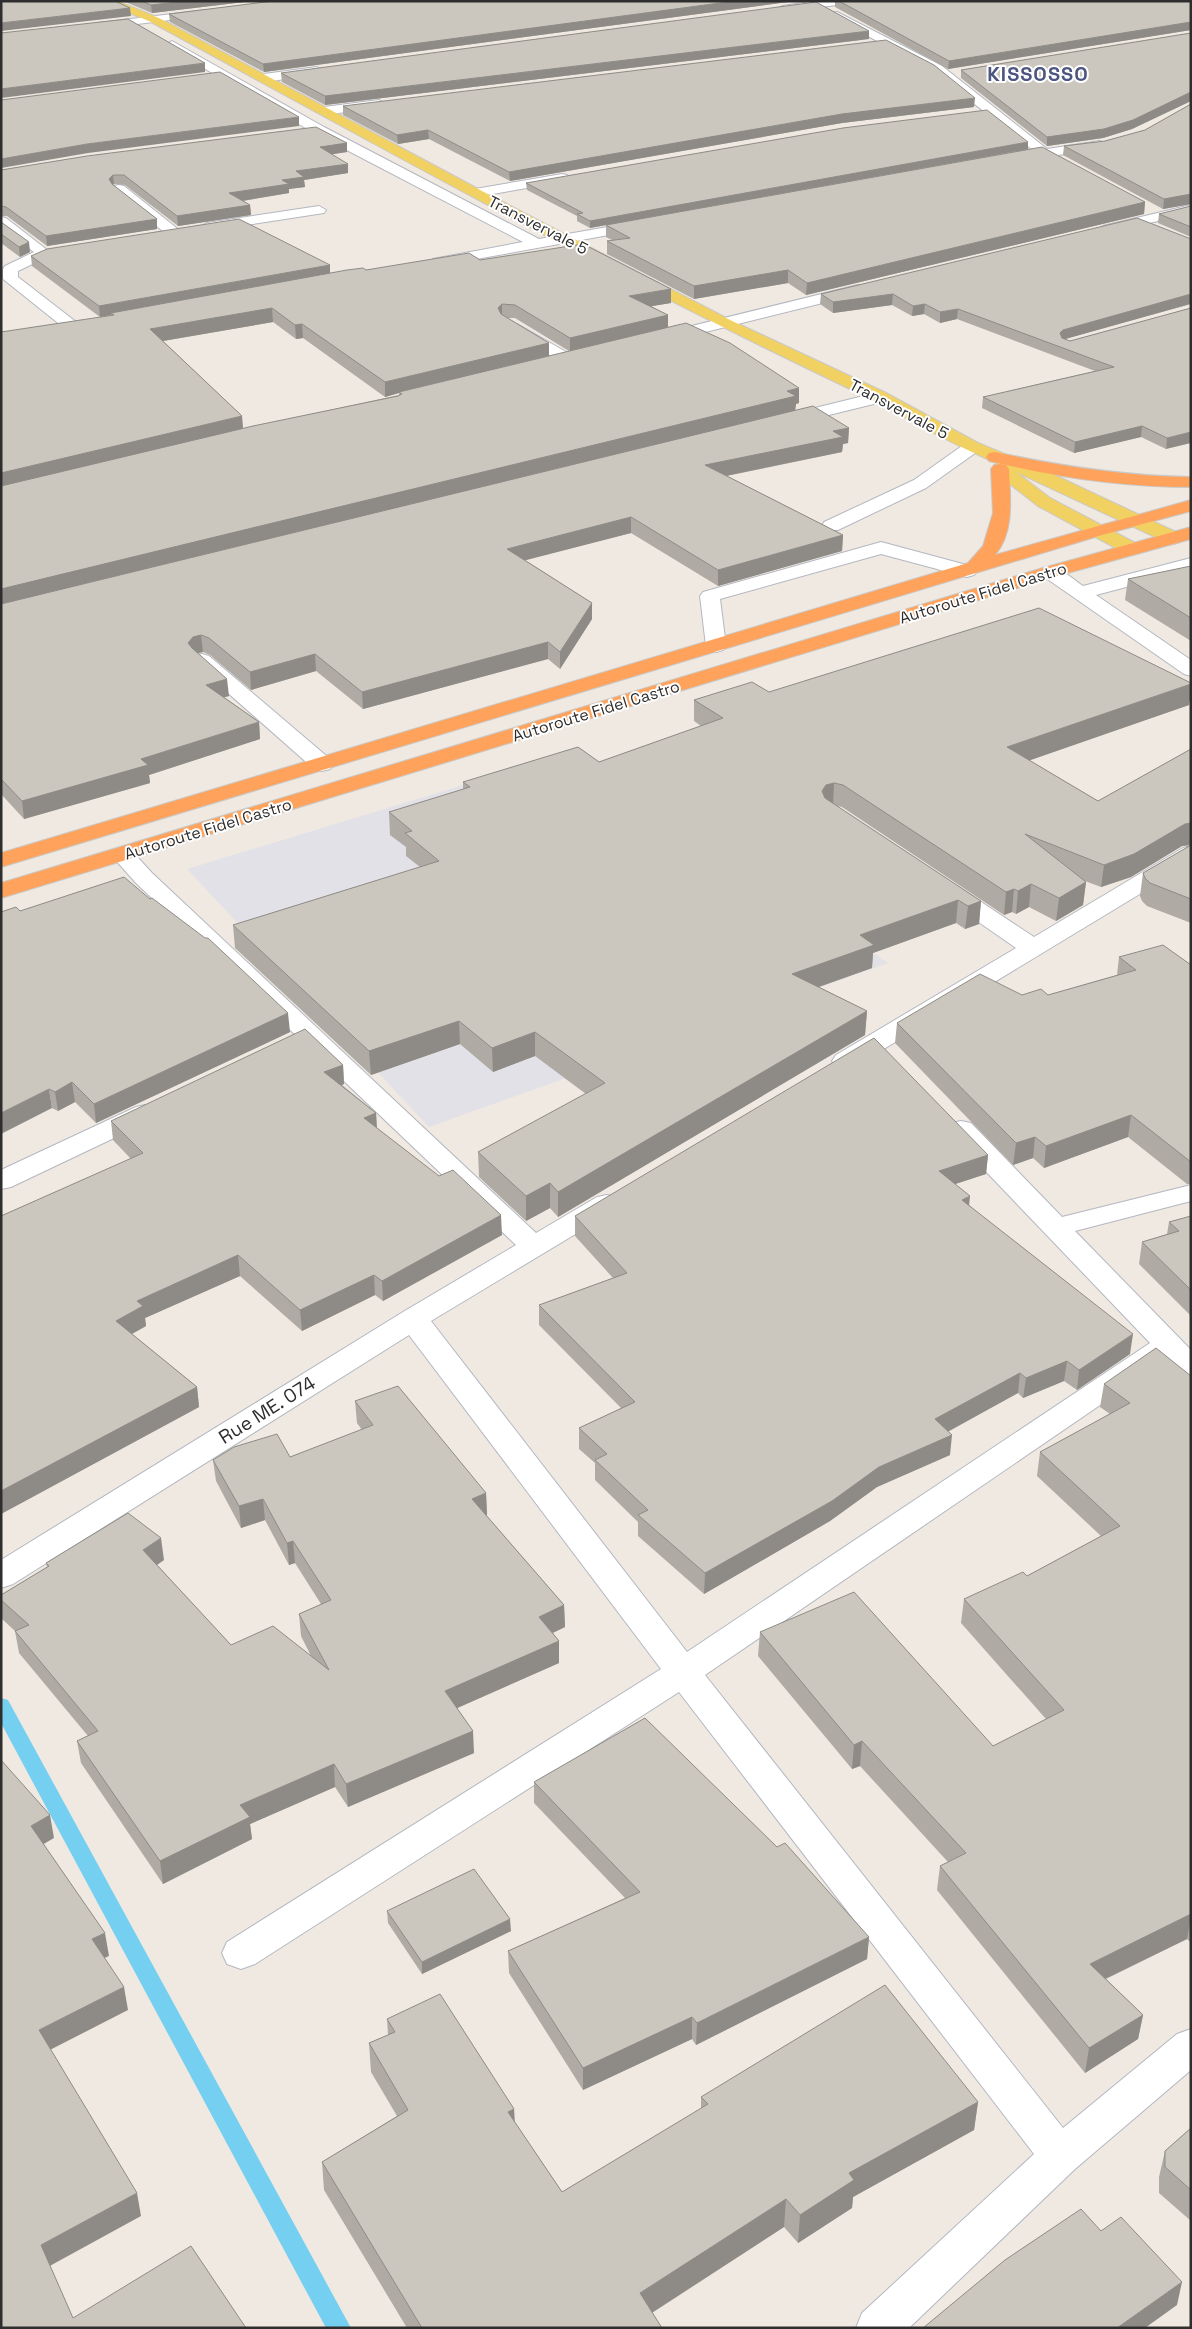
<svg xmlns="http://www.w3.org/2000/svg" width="1192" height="2329" font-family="'Space Grotesk',sans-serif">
<rect width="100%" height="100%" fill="#efe9e1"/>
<polygon fill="#e3e1e8" points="582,749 888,963 429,1127 187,869"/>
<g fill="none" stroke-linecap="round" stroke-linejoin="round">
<polygon fill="#75cff0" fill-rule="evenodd" points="1,1698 8,1700 351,2328 326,2328 1,1723"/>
<defs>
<g id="minor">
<polygon points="817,1 849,1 844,4 783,12 777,9 783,6"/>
<polygon points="206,10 210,11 212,13 210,15 97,29 91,26 97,23"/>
<polygon points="837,12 942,66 1047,149 1100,141 1107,145 1100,149 1058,155 1060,158 1058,161 1053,162 1043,158 1009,161 1007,158 1009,155 1034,151 934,72 833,17 831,15 833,13"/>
<polygon points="172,41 324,127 539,239 642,221 649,225 642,229 438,266 433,265 431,262 433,259 523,242 314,133 168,47 166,45"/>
<polygon points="317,67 323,71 321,74 264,82 258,78 264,74"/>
<polygon points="379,100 385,104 383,107 324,115 318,111 324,107"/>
<polygon points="562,174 567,175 569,178 567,181 475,197 468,193 475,189"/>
<polygon points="119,185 124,186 179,230 181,233 179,236 169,236 114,192 112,189 114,186"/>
<polygon points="1191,205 1191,213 1108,233 1101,229 1103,226"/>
<polygon points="319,206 326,210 324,213 207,231 200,227 207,223"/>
<polygon points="1,217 6,218 51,253 49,256 18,271 18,277 80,325 82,328 80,331 68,331 3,279 3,269 5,266 34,252 1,228"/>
<polygon points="858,285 863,287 866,290 863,293 661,343 655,341 653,338 655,335"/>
<polygon points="517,324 575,357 577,360 575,363 563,363 511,332 509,329 511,326"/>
<polygon points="880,392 886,393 888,397 886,401 784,426 778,425 775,421 778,417"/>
<polygon points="972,442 978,443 981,447 978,451 926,488 838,530 824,530 822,526 824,522 914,480 966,443"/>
<polygon points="881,542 974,567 977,571 974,575 967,577 881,554 720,599 726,646 723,650 716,652 709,650 706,646 700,596 703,592"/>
<path d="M1191 558V570L1096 595 1191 660V676L1184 674 1043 576 1040 572 1043 568C1058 564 1071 578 1083 586Z"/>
<polygon points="202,654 209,656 330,759 333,764 330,769 322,771 314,769 195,664 192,660 195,656"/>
<polygon points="1191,846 1191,863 854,1067 845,1069 836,1067 832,1061 836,1055 1016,948 941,896 937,891 941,886 949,884 957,886 1034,937 1183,848"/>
<polygon points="123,848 131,850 152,873 536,1233 597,1197 607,1195 617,1197 621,1203 617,1209 431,1321 687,1652 1150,1343 951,1135 948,1129 951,1123 961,1121 971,1123 1062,1217 1191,1185 1191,1201 1075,1231 1191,1350 1191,1378 1180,1375 1166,1360 705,1675 1063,2128 1177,2034 1191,2029 1191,2070 1075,2169 909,2328 856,2328 862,2313 1034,2154 679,1692 255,1964 241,1969 227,1964 222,1953 227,1942 661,1669 409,1335 13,1584 1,1588 1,1560 403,1312 516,1245 136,883 111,855 115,850"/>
<polygon points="145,1105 154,1107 158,1113 154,1119 11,1187 1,1189 1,1170 136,1107"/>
</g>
<path id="major" d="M101 1H117L159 18 480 190 730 320 886 393 978 443 1048 472 1180 534 1182 538 1180 542 1173 544 1166 542 1016 472 1050 498 1139 545 1141 549 1139 553 1132 555 1125 553 1038 506 997 474 994 470 1001 465C947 443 898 412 846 387 610 275 381 147 151 22Z"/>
<g id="highway">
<path d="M995 452C1060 466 1124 476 1191 477V487C1122 487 1055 477 989 461L986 457 989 453Z"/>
<path d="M1000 464 1006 465 1009 469C1010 497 1015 532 995 555L1191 500V511L1102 535 1 867V853L968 563 983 546 993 513 991 469 994 465Z"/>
<polygon points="1191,527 1191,539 1057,576 1,898 1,883 1043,568"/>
</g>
</defs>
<use href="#minor" stroke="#b4b7c1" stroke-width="2"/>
<use href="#major" stroke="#c9c9c9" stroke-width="2"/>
<use href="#highway" stroke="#c9c9c9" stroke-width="2"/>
<use href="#minor" fill="#fff" fill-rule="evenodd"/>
<use href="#major" fill="#f2d163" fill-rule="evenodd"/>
<use href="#highway" fill="#ffa35c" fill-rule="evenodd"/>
</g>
<g fill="#afaba4" fill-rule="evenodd">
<polygon points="123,1 253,1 152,13"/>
<polygon points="273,1 795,1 264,72 170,22 169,14"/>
<polygon points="835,1 1191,1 1191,30 948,69 835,7"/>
<polygon points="1191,33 1191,101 1132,129 1103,138 1047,146 961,78 961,70"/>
<polygon points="869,39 325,105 282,82 281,73"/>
<polygon points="1191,104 1191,204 1163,209 1063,155 1064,146 1105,141 1145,130"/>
<polygon points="343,106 974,107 842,123 510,181 429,139 398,144 343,115"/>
<polygon points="347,143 347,152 332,154 348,173 304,180 305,187 289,189 289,193 243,201 250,205 251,215 178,226 125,185 114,184 113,185 157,219 157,229 47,246 7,216 1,216 1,170"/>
<polygon points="1028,149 1145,202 1144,214 806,295 788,283 694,299 607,254 607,241 612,240 606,237 606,225 590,228 577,221 577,216 527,190 526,183"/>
<polygon points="1191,206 1191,237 1158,223 1159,214"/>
<polygon points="1,222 30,252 20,257 1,243"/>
<polygon points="1191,239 1191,304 1064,339 1070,341 1191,308 1166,449 1141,437 1074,453 982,408 983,397 1095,371 957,319 940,323 924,314 912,316 892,305 833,313 820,304 821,294"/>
<path d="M31 256 330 265V273L480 260 671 303 651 306 668 315V327L799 403 796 404 795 411 849 428 848 443 843 444 842 452 727 476 843 535 842 551 718 586 631 533 525 560 592 603V619L560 669 548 659 363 709 316 671 251 690 210 655 203 652 198 653 229 696 224 697 259 722 260 739 149 775 150 783 24 819 1 794V332L111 316V315L100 317 32 266ZM508 318H515L569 351 549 356V343ZM273 322 296 339 303 338 385 397 399 393V395L243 429 242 416 163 341Z"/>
<polygon points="1191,566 1191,641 1125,600 1128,579"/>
<polygon points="769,692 1189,705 1029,760 1098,801 1191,749 1191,923 1147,906 1142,901 1140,896 1143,873 1191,845 1182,846 1131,877 1101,887 1085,881 1086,882 1083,905 1056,921 1029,907 1016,914 1012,912 1004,915 842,807 837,806 981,901 979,924 965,929 956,923 873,953 872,968 819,987 867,1011 865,1035 558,1217 550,1208 526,1221 479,1177 478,1152 586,1094 535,1056 493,1072 460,1044 371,1075 235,948 233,925 420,867 406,856 406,847 390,835 389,812 463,790 463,782 599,762 701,726 694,721 694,700"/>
<polygon points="20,911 290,1032 96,1123 75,1102 58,1111 52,1108"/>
<polygon points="1119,957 1191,965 1191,1184 1187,1184 1128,1137 1044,1168 1033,1158 1013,1165 895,1043 897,1023 1022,995 1048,995 1117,975"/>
<polygon points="343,1065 344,1084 342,1085 376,1113 377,1128 502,1235 383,1301 375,1295 302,1331 240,1276 145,1318 146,1326 132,1334 197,1387 199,1407 1,1514 1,1216 131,1159 113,1140 111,1121"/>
<polygon points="988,1155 986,1174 955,1184 969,1205 1130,1354 1077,1390 1064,1381 1023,1398 1018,1393 948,1431 950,1455 877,1487 830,1521 704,1594 638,1536 638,1522 595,1480 595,1463 579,1449 579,1428 621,1408 539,1325 539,1305 613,1278 575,1236 575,1216"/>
<polygon points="1191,1216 1191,1316 1139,1264 1142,1242 1167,1234 1169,1222"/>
<polygon points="1191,1376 1191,1943 1187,1939 1106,1979 1143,2015 1138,2039 1085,2073 937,1890 940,1866 948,1862 860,1766 852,1769 758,1656 760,1632 993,1746 1046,1719 961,1623 964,1599 1027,1576 1101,1536 1037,1476 1040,1452 1110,1414 1100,1407 1104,1384"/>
<polygon points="355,1401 486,1493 487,1515 486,1515 564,1605 565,1627 553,1633 559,1641 559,1663 457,1708 474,1753 348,1807 335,1787 250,1824 252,1839 163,1884 81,1763 77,1741 88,1736 19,1653 15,1631 2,1619 1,1595 47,1567 46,1563 164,1560 157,1565 231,1645 311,1656 301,1636 299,1614 321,1604 295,1563 289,1565 265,1520 241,1528 216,1481 213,1460 290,1457 362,1430 357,1423"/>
<polygon points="534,1782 869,1937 867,1959 696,2045 692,2039 583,2090 509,1973 508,1951 625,1898 534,1803"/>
<polygon points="387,1911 511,1931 422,1974 388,1923"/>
<polygon points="387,2019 514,2109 515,2123 562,2192 701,2109 701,2097 978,2102 974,2130 853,2197 852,2208 798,2243 784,2227 652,2313 662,2328 407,2328 324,2190 322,2162 397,2116 371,2072 369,2043 388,2035"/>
<polygon points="1191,2128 1191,2221 1159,2193 1159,2177 1165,2151"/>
</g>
<g fill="#8e8b86">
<polygon points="185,1 253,1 152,13 151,5"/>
<polygon points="735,1 795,1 264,72 263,64"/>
<polygon points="130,8 131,16 1,31 1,23"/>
<polygon points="1191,22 1191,30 948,69 949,61"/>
<polygon points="869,31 869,39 325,105 325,96"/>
<polygon points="205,63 205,72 1,98 1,89"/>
<polygon points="1191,92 1191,101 1132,129 1103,138 1047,146 1047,137"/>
<polygon points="975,98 974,107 842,123 510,181 509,172 842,114"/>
<polygon points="299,117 299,126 88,153 1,168 1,159 87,144"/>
<polygon points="428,130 429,139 398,144 397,135"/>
<polygon points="1028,142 1028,149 590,228 590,221"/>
<polygon points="347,143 347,152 321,156 320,147"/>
<polygon points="348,164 348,173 304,180 305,187 289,189 289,193 229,203 229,193 282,180 296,171"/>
<polygon points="113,175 114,184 110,188 109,179"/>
<polygon points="1191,194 1191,204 1163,209 1164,199"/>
<polygon points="1145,202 1144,214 806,295 807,283"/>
<polygon points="250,205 251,215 178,226 177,216"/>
<polygon points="157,219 157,229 47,246 46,236"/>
<polygon points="29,242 30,252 20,257 19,247"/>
<polygon points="330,265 330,275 111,313 111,315 100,317 99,306"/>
<polygon points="788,270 788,283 694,299 694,286"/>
<polygon points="671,289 671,303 629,310 629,296"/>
<polygon points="893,294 892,305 833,313 833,302"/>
<polygon points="1191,294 1190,304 1062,340 1060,333 1063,330"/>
<polygon points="502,304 502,318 498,308"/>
<polygon points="925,304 924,314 912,316 913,306"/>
<polygon points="272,308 273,322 151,343 150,329"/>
<polygon points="958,309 957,319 940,323 940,312"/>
<polygon points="668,315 668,329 570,352 570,338"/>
<polygon points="302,324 303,338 296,339 295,325"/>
<polygon points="549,343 549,357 399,392 399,393 385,397 385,382"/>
<polygon points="799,388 799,403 796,404 795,411 1,606 1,589"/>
<polygon points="242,416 243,431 1,489 1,473"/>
<polygon points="1142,426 1141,437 1074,453 1075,442"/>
<polygon points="849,428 848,443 843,444 842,452 705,480 705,465 833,431"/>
<polygon points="1191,432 1191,443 1166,449 1167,438"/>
<polygon points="631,517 631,533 507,565 507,549"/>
<polygon points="843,535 842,551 718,586 718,570"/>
<polygon points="592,603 592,619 560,669 560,652"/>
<polygon points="201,635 203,652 194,654 188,643 193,637"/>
<polygon points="548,642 548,659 363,709 362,692"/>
<polygon points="315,654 316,671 251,690 250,672"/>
<polygon points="227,679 229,696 208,702 206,685"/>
<polygon points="1191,684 1191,694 1189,705 1005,769 1007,747"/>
<polygon points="259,722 260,739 149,775 150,783 24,819 22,801 141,759"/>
<polygon points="834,783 833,805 825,807 822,791 826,785"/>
<polygon points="1191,823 1191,845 1182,846 1131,877 1101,887 1104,865 1185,824"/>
<polygon points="1086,882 1083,905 1056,921 1059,898"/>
<polygon points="1031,884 1029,907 1016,914 1018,891"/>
<polygon points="1014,889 1012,912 1004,915 1006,892"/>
<polygon points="958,900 956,923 873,953 872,968 790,997 792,974 860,935"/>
<polygon points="981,901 979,924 965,929 968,906"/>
<polygon points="867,1011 865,1035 558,1217 558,1192"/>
<polygon points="288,1013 290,1032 96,1123 94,1104"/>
<polygon points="459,1021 460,1044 371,1075 369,1051"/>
<polygon points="535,1032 535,1056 493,1072 492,1048"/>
<polygon points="343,1065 344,1084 326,1091 324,1072"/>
<polygon points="72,1082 75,1102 58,1111 55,1092"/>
<polygon points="49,1089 52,1108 1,1134 1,1113"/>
<polygon points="376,1113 377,1132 364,1118"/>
<polygon points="1131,1115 1128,1137 1044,1168 1046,1146"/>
<polygon points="1035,1137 1033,1158 1013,1165 1016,1143"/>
<polygon points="988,1155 986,1174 937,1190 939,1171"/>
<polygon points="550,1183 550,1208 526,1221 526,1196"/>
<polygon points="970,1196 968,1216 962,1200"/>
<polygon points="501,1215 502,1235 383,1301 382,1281"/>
<polygon points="238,1255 240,1276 145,1318 146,1326 119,1341 116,1321 137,1301"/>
<polygon points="374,1275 375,1295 302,1331 300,1310"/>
<polygon points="1133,1334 1130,1354 1077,1390 1079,1370"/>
<polygon points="1067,1361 1064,1381 1023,1398 1026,1378"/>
<polygon points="1020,1373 1018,1393 933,1440 935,1419"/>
<polygon points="197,1387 199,1407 1,1514 1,1491"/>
<polygon points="952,1435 950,1455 877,1487 830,1521 704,1594 705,1573 879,1467"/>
<polygon points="486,1493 487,1515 473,1520 472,1499"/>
<polygon points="263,1499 265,1520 241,1528 239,1506"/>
<polygon points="161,1538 164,1560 146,1572 143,1550"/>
<polygon points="293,1541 295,1563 289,1565 287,1543"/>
<polygon points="564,1605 565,1627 539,1639 539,1617"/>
<polygon points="559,1641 559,1663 446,1713 445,1691"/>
<polygon points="473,1731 474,1753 348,1807 346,1784"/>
<polygon points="862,1741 860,1766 852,1769 854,1745"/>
<polygon points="334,1764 335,1787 250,1824 252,1839 163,1884 160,1861 240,1805"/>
<polygon points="50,1815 54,1838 35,1849 31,1826"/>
<polygon points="1191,1914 1191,1918 1187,1939 1086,1988 1090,1964"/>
<polygon points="510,1919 511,1931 422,1974 422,1962"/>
<polygon points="105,1933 109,1956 96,1962 92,1939"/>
<polygon points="869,1937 867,1959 696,2045 697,2023"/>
<polygon points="124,1987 128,2010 44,2053 39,2030"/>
<polygon points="1143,2015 1138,2039 1085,2073 1089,2048"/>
<polygon points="692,2017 692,2039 583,2090 583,2068"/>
<polygon points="978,2102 974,2130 853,2197 852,2208 798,2243 800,2215 849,2173"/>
<polygon points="514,2109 515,2137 508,2112"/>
<polygon points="137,2193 141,2216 46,2268 41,2245"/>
<polygon points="786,2199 784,2227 639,2321 640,2293"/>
<polygon points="1182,2282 1177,2305 1145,2328 1117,2328"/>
</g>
<g fill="#cbc7bf" stroke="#8e8b86">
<polygon points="1,1 115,1 130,8 1,23"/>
<polygon points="142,1 185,1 151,5"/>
<polygon points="273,1 735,1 263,64 169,14"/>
<polygon points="839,1 1191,1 1191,22 949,61"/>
<polygon points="816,2 869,31 325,96 281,73"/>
<polygon points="128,19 205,63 1,89 1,33"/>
<polygon points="1191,33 1191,92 1133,120 1104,129 1047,137 961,70"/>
<polygon points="886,40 934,65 975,98 842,114 509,172 428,130 397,135 343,106"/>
<polygon points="220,72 299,117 87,144 1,159 1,100"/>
<polygon points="1191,104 1191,194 1164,199 1064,146 1105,141 1145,130"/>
<polygon points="987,110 1028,142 590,221 577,214 583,213 526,183 843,128"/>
<polygon points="316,127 347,143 320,147 348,164 296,171 304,177 282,180 289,184 229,193 250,205 177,216 124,175 113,175 109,179 112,184 157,219 46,236 6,207 1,206 1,170 87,156"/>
<polygon points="1042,147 1145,202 807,283 788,270 694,286 607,241 630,238 606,225"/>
<polygon points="1191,206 1191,227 1159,214"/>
<polygon points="1137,218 1191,239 1191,294 1063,330 1060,333 1062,338 1070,341 1191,308 1191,432 1167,438 1142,426 1075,442 983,397 1114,367 958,309 940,312 925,304 913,306 893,294 833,302 821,294"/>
<polygon points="239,219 330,265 99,306 31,256 47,249"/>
<polygon points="1,222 29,242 19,247 1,234"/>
<polygon points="583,244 671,289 629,296 668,315 570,338 515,305 502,304 498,308 501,314 549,343 385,382 302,324 295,325 272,308 150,329 242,416 1,473 1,332 114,315 111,313 347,270 363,268 366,270 469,253 480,260"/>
<polygon points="686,323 730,343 799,388 787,391 796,396 1,589 1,486 253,426 398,396 402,394 399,392"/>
<polygon points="813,406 849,428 833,431 843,437 705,465 843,535 718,570 631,517 507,549 592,603 560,652 548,642 362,692 315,654 250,672 209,638 201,635 193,637 188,643 192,648 227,679 206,685 259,722 141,759 148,765 22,801 1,779 1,604"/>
<polygon points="1191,566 1191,618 1128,579"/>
<polygon points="1039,608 1191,683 1191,684 1007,747 1098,801 1191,749 1191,823 1185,824 1134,854 1104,865 1025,834 1086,882 1059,898 1031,884 1018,891 1014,889 1006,892 843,785 834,783 826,785 822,791 825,798 981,901 968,906 958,900 860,935 874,945 792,974 867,1011 558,1192 550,1183 526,1196 478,1152 605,1083 535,1032 492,1048 459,1021 369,1051 233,925 439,861 405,833 412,831 389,812 470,787 463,782 578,747 599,762 723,718 694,700 752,682 769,692"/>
<polygon points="1191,845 1191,899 1150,883 1145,878 1143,873"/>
<polygon points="124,877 150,899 152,898 205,938 208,938 288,1013 94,1104 72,1082 55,1092 49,1089 1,1113 1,912 16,907 20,911"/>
<polygon points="1163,945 1191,965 1191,1162 1131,1115 1046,1146 1035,1137 1016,1143 897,1023 980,974 1022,995 1041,989 1048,995 1136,970 1119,957"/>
<polygon points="305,1029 343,1065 324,1072 376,1113 364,1118 439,1176 453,1170 501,1215 382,1281 374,1275 300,1310 238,1255 137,1301 143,1306 116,1321 197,1387 1,1491 1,1216 143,1153 111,1121"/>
<polygon points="874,1038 988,1155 939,1171 970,1196 962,1200 1133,1334 1079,1370 1067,1361 1026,1378 1020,1373 935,1419 952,1435 879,1467 832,1501 705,1573 638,1515 648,1510 595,1460 607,1454 579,1428 635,1402 539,1305 627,1273 575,1216"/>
<polygon points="1191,1216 1191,1290 1142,1242 1179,1231 1169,1222"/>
<polygon points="1156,1348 1191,1376 1191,1914 1090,1964 1143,2015 1089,2048 940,1866 966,1853 862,1741 854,1745 760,1632 854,1592 993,1746 1064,1710 964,1599 1023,1572 1027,1576 1120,1526 1040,1452 1130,1403 1104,1384"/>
<polygon points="398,1386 486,1493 472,1499 564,1605 539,1617 559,1641 445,1691 473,1731 346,1784 334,1764 240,1805 250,1817 160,1861 77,1741 98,1731 15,1631 29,1625 1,1600 1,1595 49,1566 46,1563 128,1513 161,1538 143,1550 231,1645 273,1626 329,1670 299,1614 331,1600 293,1541 287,1543 263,1499 239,1506 213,1460 234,1447 277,1434 290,1457 373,1425 355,1401"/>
<polygon points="645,1718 777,1847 785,1843 869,1937 697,2023 692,2017 583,2068 508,1951 640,1892 534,1782"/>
<polygon points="1,1760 50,1815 31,1826 105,1933 92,1939 124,1987 39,2030 137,2193 41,2245 73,2318 191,2246 246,2328 1,2328"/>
<polygon points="474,1869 510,1919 422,1962 387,1911"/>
<polygon points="885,1985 978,2102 849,2173 854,2180 800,2215 786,2199 640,2293 662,2328 422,2328 322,2162 408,2110 369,2043 395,2032 387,2019 440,1994 514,2109 508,2112 562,2192 708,2104 701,2097"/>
<polygon points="1191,2128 1191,2190 1165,2167 1165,2151"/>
<polygon points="1081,2209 1101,2231 1121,2217 1182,2282 1117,2328 923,2328 1005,2260"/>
</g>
<g text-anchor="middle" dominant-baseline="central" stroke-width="4" stroke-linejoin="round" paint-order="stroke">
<g font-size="16" fill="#2e2e2e" stroke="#fff">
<text transform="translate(538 225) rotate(27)">Transvervale 5</text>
<text transform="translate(899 409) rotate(28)">Transvervale 5</text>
<text transform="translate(983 593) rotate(-17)">Autoroute Fidel Castro</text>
<text transform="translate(596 711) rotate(-17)">Autoroute Fidel Castro</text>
<text transform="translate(208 829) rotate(-17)">Autoroute Fidel Castro</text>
</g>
<g font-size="19" fill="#2e2e2e" stroke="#fff">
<text transform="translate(267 1410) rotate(-32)">Rue ME. 074</text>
</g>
<g font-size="20" font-weight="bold" letter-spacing="1" fill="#4d5680" stroke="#fff">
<text x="1038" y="74">KISSOSSO</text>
</g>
</g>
<rect width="1192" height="2329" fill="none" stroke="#2e2e2e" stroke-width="5"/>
</svg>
